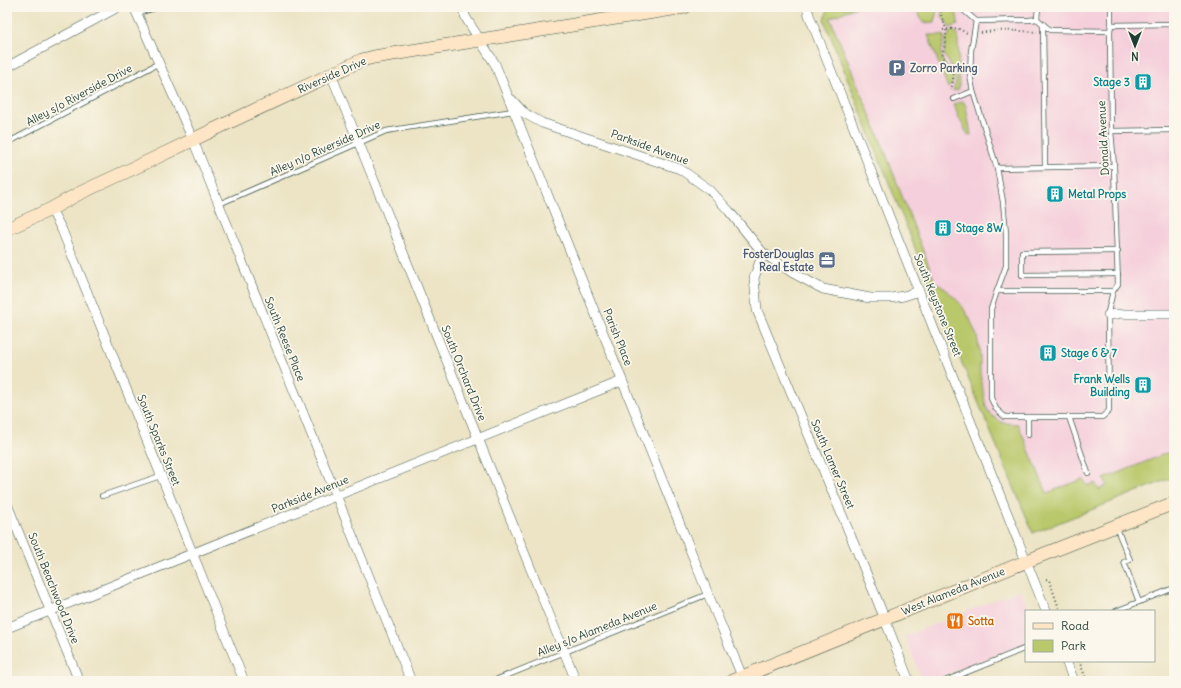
<svg xmlns="http://www.w3.org/2000/svg" width="1181" height="688" font-family="Delius,sans-serif">
<rect width="100%" height="100%" fill="#fbf7ec"/>
<filter id="ink" filterUnits="userSpaceOnUse"><feTurbulence type="fractalNoise" baseFrequency=".025" numOctaves="2"/><feDisplacementMap in="SourceGraphic" scale="8" xChannelSelector="R" yChannelSelector="G"/><feConvolveMatrix kernelMatrix="1 2 1 2 8 2 1 2 1" color-interpolation-filters="sRGB"/></filter>
<filter id="wash" filterUnits="userSpaceOnUse"><feTurbulence type="fractalNoise" baseFrequency=".012" numOctaves="4" result="noise"/><feDisplacementMap in="SourceGraphic" scale="16" xChannelSelector="R" yChannelSelector="G"/><feGaussianBlur stdDeviation="0.9" result="paint"/><feColorMatrix in="noise" values="0 0 0 0 0 0 0 0 0 0 0 0 0 0 0 0 0 1.4 0 .05"/><feComposite in="paint" operator="in"/></filter>
<g filter="url(#wash)">
<rect width="100%" height="100%" fill="#ece4c5"/>
<g fill="#f5cfdc">
<polygon points="829,7 1174,7 1174,477 1033,533 938,306 824,20"/>
<polygon points="1020,590 1029,611 1026,611 1026,644 930,681 922,681 905,636"/>
</g>
<g fill="#b9c86a" stroke="#6c824f">
<polygon points="829,7 856,7 830,18 883,146 935,282 948,291 960,303 970,319 977,336 980,354 980,373 986,407 991,415 1003,423 1018,424 1047,493 1083,479 1088,486 1095,483 1099,490 1107,485 1104,479 1174,450 1174,477 1033,533 938,306 824,20"/>
<polygon points="926,7 937,7 935,22 923,23 917,10"/>
<path d="M942 7C955 7 958 12 958 25L949 28 947 23 942 17Z"/>
<path d="M950 31H954L958 34 959 89 953 91C954 87 955 85 956 82 957 71 949 64 944 55L946 38 949 35Z"/>
<path d="M928 35H941L944 36C944 43 940 51 942 58 944 69 962 76 948 88Z"/>
<polygon points="963,101 966,106 971,135 968,135 958,116 954,104"/>
</g>
</g>
<g filter="url(#ink)">
<g fill="none" stroke-linecap="round" stroke-linejoin="round">
<defs>
<g id="lane">
<polyline points="960,7 976,21 1029,20 1037,19 1038,7"/>
<polyline points="1111,7 1111,25 1110,31 1111,131 1114,166 1118,284 1113,291 1108,312 1109,411 1102,417 1005,417 996,409 991,398 991,309 997,291 1113,291"/>
<polyline points="137,13 159,7"/>
<polyline points="1037,19 1050,30 1110,31"/>
<polyline points="976,21 971,51 970,75 973,91 997,168 1003,202 1006,233 1006,266 997,291"/>
<polyline points="1043,24 1045,167"/>
<polyline points="1111,25 1174,24"/>
<polyline points="954,99 973,91"/>
<polyline points="1111,131 1174,130"/>
<polyline points="7,143 159,63"/>
<polyline points="997,168 1114,166"/>
<polyline points="219,204 386,131 513,111"/>
<polyline points="1118,251 1022,252 1022,275 1118,274"/>
<polyline points="1028,417 1028,435"/>
<polyline points="1069,417 1088,473"/>
<polyline points="102,496 160,476"/>
<polyline points="1116,527 1130,560 1124,562 1139,602"/>
<polyline points="1116,611 1174,588"/>
<polyline points="493,681 708,594"/>
<polyline points="945,681 1026,648"/>
</g>
<g id="street">
<polyline points="134,7 193,140 411,681"/>
<polyline points="462,7 466,18 495,64 708,594 744,681"/>
<polyline points="807,7 809,15 1046,611"/>
<polyline points="7,67 118,7"/>
<polyline points="331,74 576,681"/>
<polyline points="511,99 524,113 542,123 680,169 710,190 729,211 763,253 793,273 823,289 870,298 891,298 904,296 919,291"/>
<polyline points="51,209 62,230 244,681"/>
<polyline points="763,253 754,278 757,310 876,597 909,681"/>
<polyline points="1124,314 1174,314"/>
<polyline points="1108,315 1118,314"/>
<polyline points="7,504 79,681"/>
<polyline points="7,628 622,381"/>
<polyline points="1066,661 1074,681"/>
</g>
<g id="secondary">
<polyline points="7,229 51,209 78,194 151,160 236,119 362,60 374,57 685,7"/>
<polyline points="732,681 1037,557 1174,503"/>
</g>
</defs>
<use href="#lane" stroke="#3e564a" stroke-width="6"/>
<use href="#street" stroke="#3e564a" stroke-width="10"/>
<use href="#secondary" stroke="#3e564a" stroke-width="14"/>
<g stroke="#3e564a" stroke-width="2" stroke-dasharray="1 3" stroke-linecap="butt">
<path d="M941 7C940 19 944 20 946 30 947 38 944 48 942 56 944 60 946 61 949 64 956 71 953 81 951 90"/>
<polyline points="943,30 957,28 967,33"/>
<path d="M981 33C1000 29 1018 31 1037 32"/>
<polyline points="1046,579 1049,580 1060,611"/>
<polyline points="1079,661 1087,681"/>
</g>
<use href="#lane" stroke="#fff" stroke-width="4.5"/>
<use href="#street" stroke="#fff" stroke-width="9"/>
<use href="#secondary" stroke="#fde5c5" stroke-width="13"/>
</g>
</g>
<defs>
<symbol id="parking-square" viewBox="-11 -11 22 22"><rect x="-9" y="-9" width="18" height="18" rx="4" fill="#5c6f8a" stroke="#fbf7ec"/><path d="M-3.5-5.5H1a3.5 3.5 0 0 1 0 7H-1V5.5H-3.5ZM-1-3.4V-.6H.8a1.4 1.4 0 0 0 0-2.8Z" fill="#fff"/></symbol>
<symbol id="building-square" viewBox="-11 -11 22 22"><rect x="-9" y="-9" width="18" height="18" rx="4" fill="#0f9aa8" stroke="#fbf7ec"/><path d="M-4-6H4V6H1V3H-1V6H-4ZM-2.5-4.3h1.7v1.8h-1.7ZM.8-4.3h1.7v1.8H.8ZM-2.5-1h1.7V.8h-1.7ZM.8-1h1.7V.8H.8Z" fill="#fff"/></symbol>
<symbol id="office-square" viewBox="-11 -11 22 22"><rect x="-9" y="-9" width="18" height="18" rx="4" fill="#5c6f8a" stroke="#fbf7ec"/><path d="M-6-3h4V-5.5h4V-3h4V5H-6ZM-1-4.5V-3h2v-1.5ZM-6 0V1H6V0Z" fill="#fff"/></symbol>
<symbol id="restaurant-square" viewBox="-11 -11 22 22"><rect x="-9" y="-9" width="18" height="18" rx="4" fill="#e8710a" stroke="#fbf7ec"/><path d="M-5-6h1v4h1v-4h1v4h1v-4h1v5L-1.5 .5V6h-2V.5L-5-1ZM5-6V6H3V1.5H1.5Q1.5-4 5-6Z" fill="#fff"/></symbol>
</defs>
<g fill-rule="evenodd">
<use href="#parking-square" x="887" y="58" width="20" height="20"/>
<use href="#building-square" x="1133" y="72" width="20" height="20"/>
<use href="#building-square" x="1045" y="184" width="20" height="20"/>
<use href="#building-square" x="933" y="218" width="20" height="20"/>
<use href="#office-square" x="817" y="250" width="20" height="20"/>
<use href="#building-square" x="1038" y="343" width="20" height="20"/>
<use href="#building-square" x="1133" y="375" width="20" height="20"/>
<use href="#restaurant-square" x="945" y="611" width="20" height="20"/>
</g>
<g text-anchor="middle" dominant-baseline="central" stroke-width="3.5" stroke-linejoin="round" paint-order="stroke">
<g font-size="11" font-weight="bold" fill="#4e5e75" stroke="#fbf7ec" text-anchor="start">
<text x="910" y="68">Zorro Parking</text>
<text x="814" y="254" text-anchor="end">FosterDouglas<tspan x="814" dy="13">Real Estate</tspan></text>
</g>
<g font-size="11" fill="#1f3d34" stroke="#fbf7ec">
<text transform="translate(332 75) rotate(-24)">Riverside Drive</text>
<text transform="translate(79 95) rotate(-28)">Alley s/o Riverside Drive</text>
<text transform="translate(1103 138) rotate(-93)">Donald Avenue</text>
<text transform="translate(650 147) rotate(20)">Parkside Avenue</text>
<text transform="translate(325 148) rotate(-24)">Alley n/o Riverside Drive</text>
<text transform="translate(938 305) rotate(68)">South Keystone Street</text>
<text transform="translate(618 337) rotate(68)">Parish Place</text>
<text transform="translate(285 339) rotate(68)">South Reese Place</text>
<text transform="translate(464 373) rotate(68)">South Orchard Drive</text>
<text transform="translate(159 440) rotate(68)">South Sparks Street</text>
<text transform="translate(833 464) rotate(67)">South Lamer Street</text>
<text transform="translate(310 494) rotate(-22)">Parkside Avenue</text>
<text transform="translate(54 588) rotate(68)">South Beachwood Drive</text>
<text transform="translate(953 591) rotate(-22)">West Alameda Avenue</text>
<text transform="translate(597 629) rotate(-22)">Alley s/o Alameda Avenue</text>
</g>
<g font-size="11" font-weight="bold" fill="#0d838f" stroke="#fbf7ec" text-anchor="start">
<text x="1130" y="82" text-anchor="end">Stage 3</text>
<text x="1068" y="194">Metal Props</text>
<text x="956" y="228">Stage 8W</text>
<text x="1061" y="353">Stage 6 &amp; 7</text>
<text x="1130" y="379" text-anchor="end">Frank Wells<tspan x="1130" dy="13">Building</tspan></text>
</g>
<g font-size="11" font-weight="bold" fill="#c56008" stroke="#fbf7ec" text-anchor="start">
<text x="968" y="621">Sotta</text>
</g>
</g>
<rect width="1181" height="688" fill="none" stroke="#fbf7ec" stroke-width="24"/>
<rect x="1025" y="610" width="130" height="52" fill="#fbf7ec" stroke="#a3ada2"/>
<rect x="1033" y="623" width="20" height="6" fill="#fde5c5" stroke="#a3ada2"/>
<text x="1061" y="630" font-size="12" fill="#1f3d34">Road</text>
<rect x="1033" y="640" width="20" height="12" fill="#b9c86a" stroke="#a3ada2"/>
<text x="1061" y="650" font-size="12" fill="#1f3d34">Park</text>
<g transform="translate(1135 46) rotate(180)" stroke="#fbf7ec" stroke-width="3" paint-order="stroke">
<path d="M0-3L7 15L0 10L-7 15Z" fill="#1f3d34"/>
<text y="-6" font-size="11" font-weight="bold" text-anchor="middle" fill="#1f3d34">N</text>
</g>
</svg>
